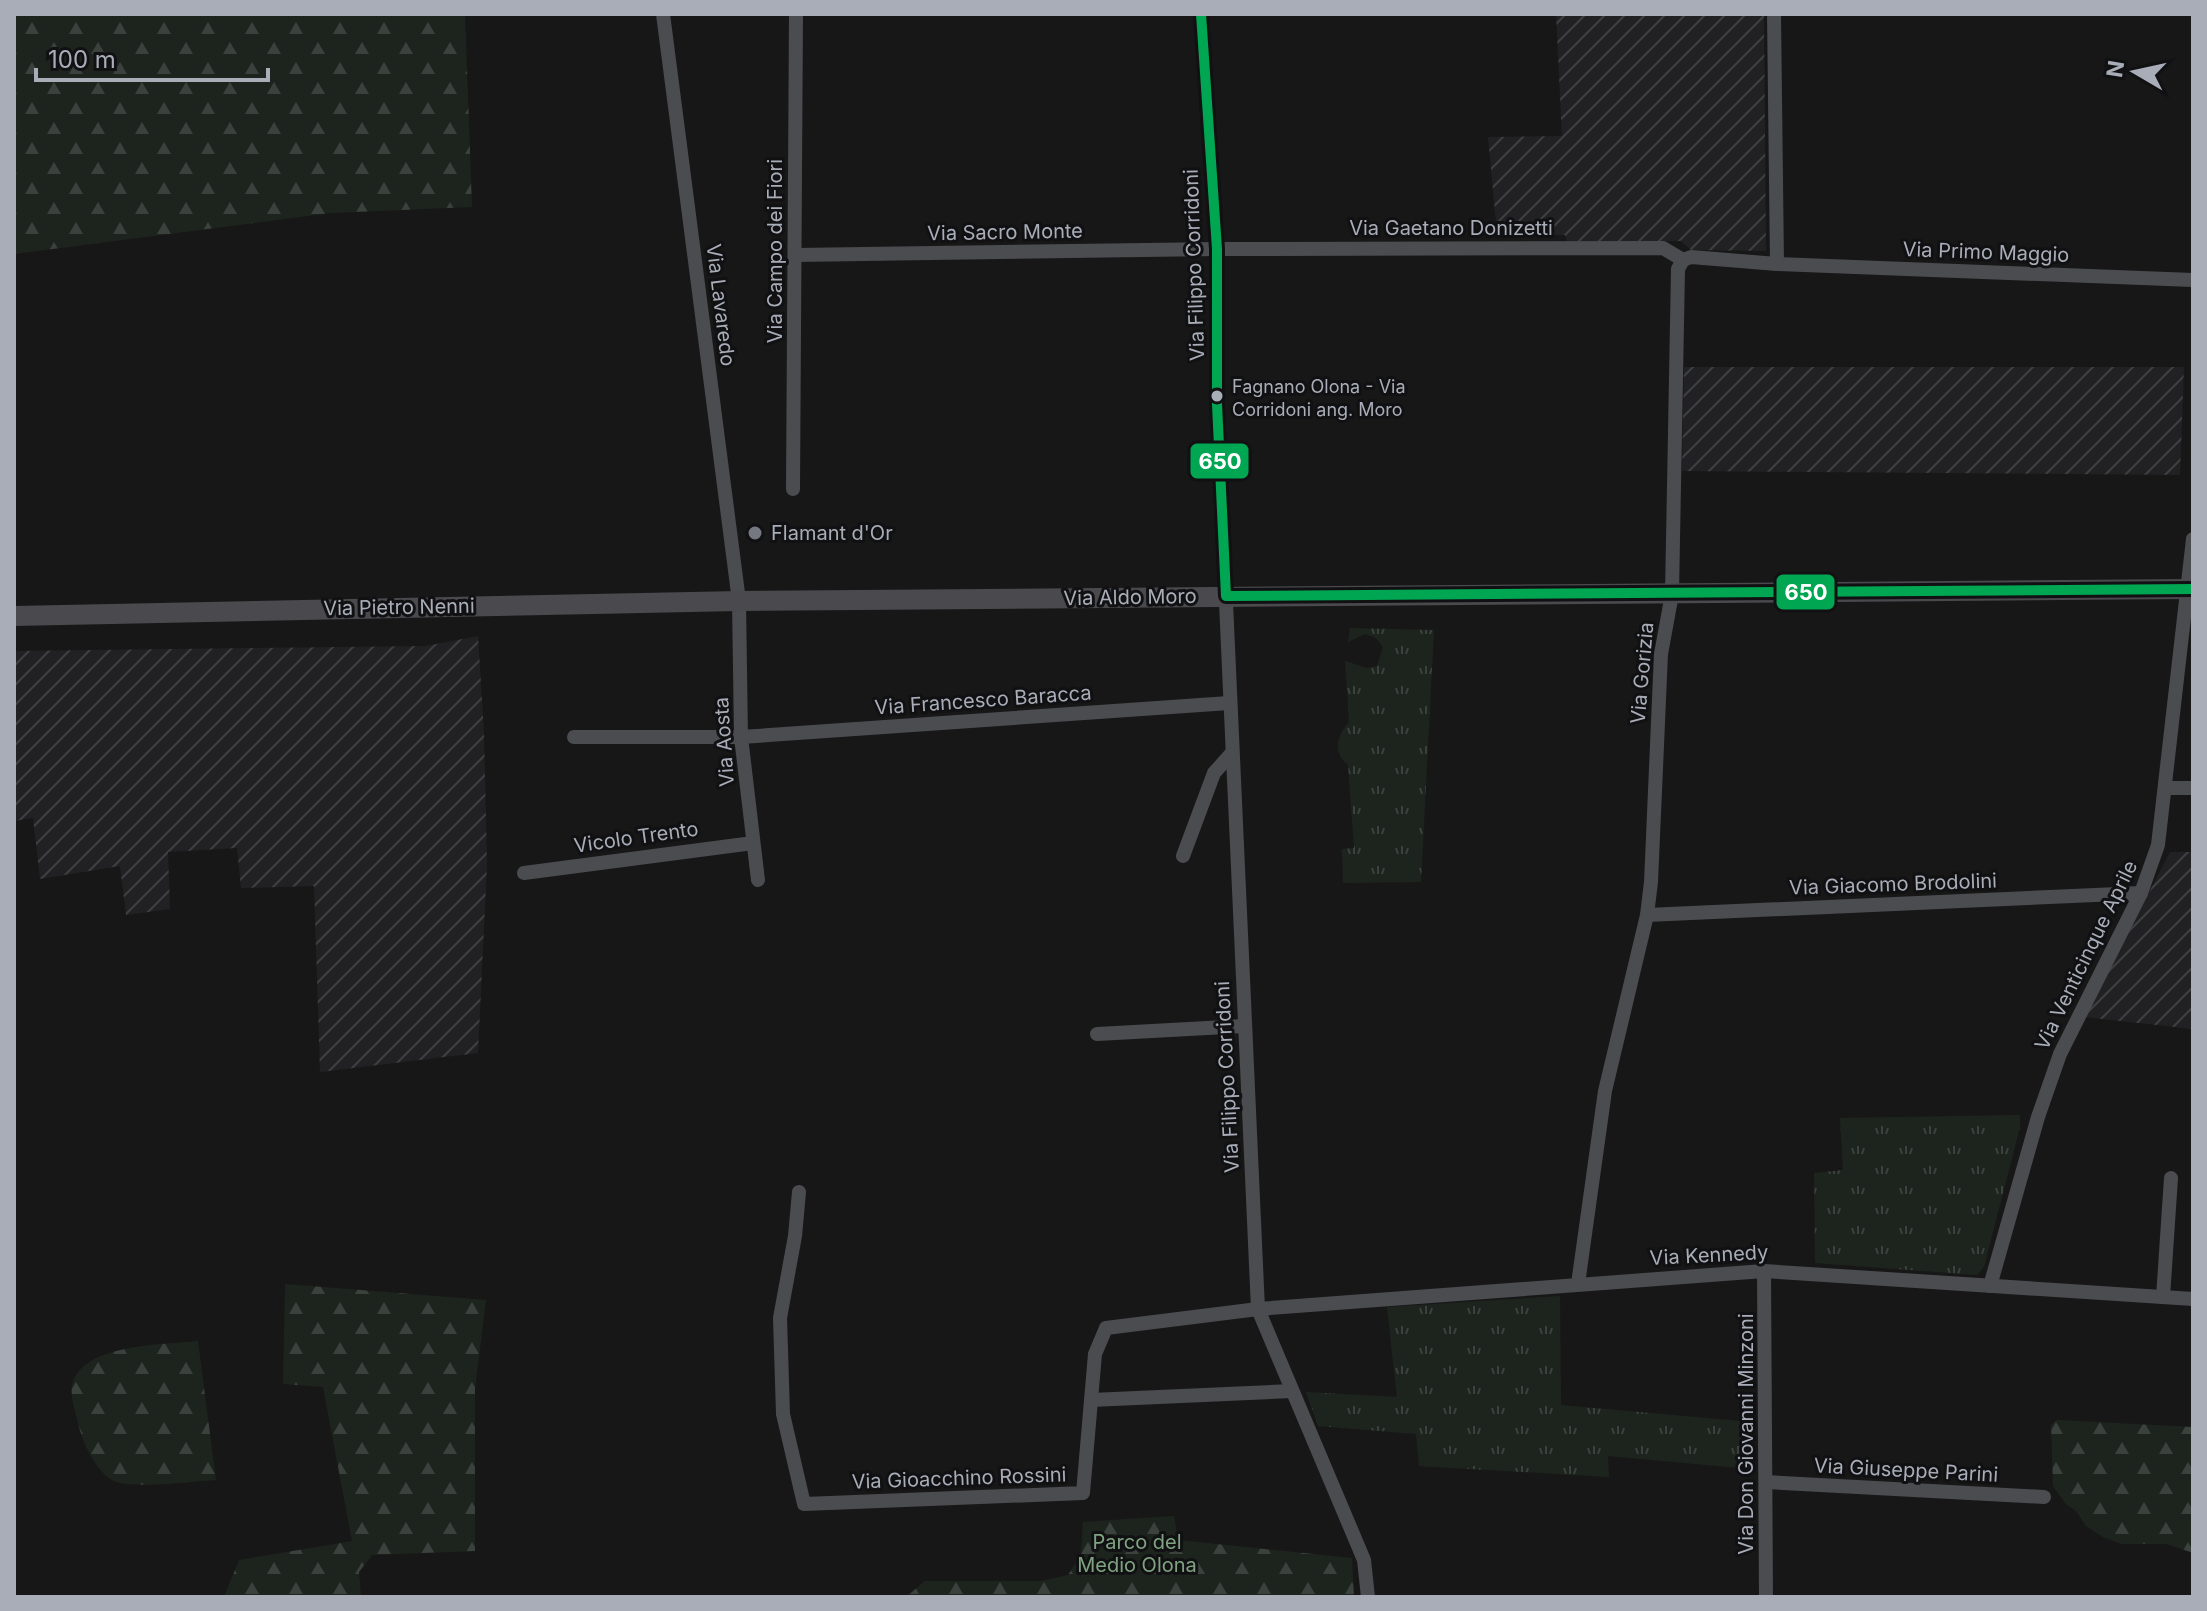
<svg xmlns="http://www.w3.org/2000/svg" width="2207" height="1611" font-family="Inter,sans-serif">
<defs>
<pattern id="industrial-furrows" width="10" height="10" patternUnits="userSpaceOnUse" patternTransform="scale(2)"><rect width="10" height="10" fill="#212123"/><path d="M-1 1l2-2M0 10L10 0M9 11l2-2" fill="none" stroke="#3e3f41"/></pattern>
<pattern id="grass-tufts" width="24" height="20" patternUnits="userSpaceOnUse" patternTransform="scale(2)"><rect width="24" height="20" fill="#1d241e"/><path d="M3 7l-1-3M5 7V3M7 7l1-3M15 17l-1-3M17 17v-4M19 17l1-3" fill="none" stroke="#3b413d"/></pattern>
<pattern id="forest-firs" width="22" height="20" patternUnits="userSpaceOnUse" patternTransform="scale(2)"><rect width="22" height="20" fill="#1d241e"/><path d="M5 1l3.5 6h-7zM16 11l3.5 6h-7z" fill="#3b413d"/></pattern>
</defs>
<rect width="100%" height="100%" fill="#171717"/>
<g fill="url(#industrial-furrows)">
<polygon points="1556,14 1764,14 1766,251 1691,250 1681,241 1567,242 1565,235 1497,234 1488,137 1562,136"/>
<polygon points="1684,367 2184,367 2180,475 1682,471"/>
<polygon points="478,636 484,732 487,865 478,1053 320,1072 314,886 241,888 237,848 168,852 170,909 126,915 120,866 40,879 33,818 14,821 14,651 426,646"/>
<polygon points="2170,852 2193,852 2193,1029 2084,1017"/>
</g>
<g fill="url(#grass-tufts)">
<path d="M1350 628 1434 630 1421 882 1343 883 1342 849 1354 848 1348 765C1332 752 1337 736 1349 722L1345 661 1367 668 1377 666 1383 647 1376 638 1365 634 1348 642Z"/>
<polygon points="2020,1115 2020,1127 1984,1267 1977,1275 1815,1263 1814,1173 1843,1170 1840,1118"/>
<polygon points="1560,1296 1561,1405 1751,1422 1750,1469 1608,1456 1609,1477 1419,1466 1416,1434 1318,1426 1306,1392 1397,1397 1387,1307"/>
</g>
<g fill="url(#forest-firs)">
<polygon points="14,14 465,14 472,207 331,213 14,254"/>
<polygon points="285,1284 486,1300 475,1388 475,1551 372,1555 359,1572 361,1597 224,1597 239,1560 352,1541 323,1387 283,1384"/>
<path d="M198 1341 216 1480C195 1481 128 1490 112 1480 95 1470 82 1441 78 1423 76 1412 70 1397 72 1386 81 1343 163 1345 198 1341Z"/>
<polygon points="2057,1420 2193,1427 2193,1553 2167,1544 2122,1544 2103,1537 2086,1526 2076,1511 2066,1504 2053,1486 2051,1425"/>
<polygon points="1174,1516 1178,1540 1352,1558 1354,1597 906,1597 925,1581 1041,1581 1068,1575 1081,1555 1083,1522"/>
</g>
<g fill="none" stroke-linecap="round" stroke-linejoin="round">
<g stroke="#4b4c50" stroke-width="14">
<polyline points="663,14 739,601 741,737 758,880"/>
<polyline points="1201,14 1217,249 1217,404 1258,1309 1364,1560 1368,1597"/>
<polyline points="795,255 1217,249 1663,248 1683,260"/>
<polyline points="1777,264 2193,280"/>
<polyline points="793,489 796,14"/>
<polyline points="574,737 741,737 1229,703"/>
<polyline points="2166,788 2193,788"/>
<polyline points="1183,856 1214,773 1231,754"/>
<polyline points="524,873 753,843"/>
<polyline points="1647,915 2141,893"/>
<polyline points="1097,1034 1244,1026"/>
<polyline points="799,1192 795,1236 780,1318 783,1414 804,1504 1083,1493 1095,1354 1106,1328 1258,1309 1764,1271 2193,1299"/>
<polyline points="1764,1271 1766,1597"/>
<polyline points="1578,1284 1605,1091 1647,915 1651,882 1661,654 1672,594 1678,269 1683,260 1691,257 1777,264 1774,14"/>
<polyline points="1990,1286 2038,1117 2060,1054 2141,893 2158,845 2193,539"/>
<polyline points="2163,1297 2171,1178"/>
<polyline points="1091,1400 1292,1391"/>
<polyline points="1766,1482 2044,1497"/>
</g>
<polyline stroke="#4a4a4e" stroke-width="20" points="14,616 739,601 2193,589"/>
<defs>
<polyline id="bus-1" points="1201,14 1217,249 1217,404 1226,596 2193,589"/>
</defs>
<use href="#bus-1" stroke="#111113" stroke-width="16"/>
<use href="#bus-1" stroke="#00a651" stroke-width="10"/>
</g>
<circle fill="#a8adb8" stroke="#111113" stroke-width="3" cx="1217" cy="396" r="7"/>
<circle fill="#757880" stroke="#111113" stroke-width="3" cx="755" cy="533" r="8"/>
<g text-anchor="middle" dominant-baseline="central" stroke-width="6" stroke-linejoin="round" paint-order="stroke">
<g font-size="18" fill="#a8adb8" stroke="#111113" text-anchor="start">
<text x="1232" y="386">Fagnano Olona - Via<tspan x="1232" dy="23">Corridoni ang. Moro</tspan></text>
</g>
<g font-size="20" fill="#a8adb8" stroke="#111113">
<text x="1451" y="228">Via Gaetano Donizetti</text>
<text transform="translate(1005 232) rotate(-1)">Via Sacro Monte</text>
<text transform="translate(775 251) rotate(-90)">Via Campo dei Fiori</text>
<text transform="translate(1986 252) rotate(2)">Via Primo Maggio</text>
<text transform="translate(1194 265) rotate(-92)">Via Filippo Corridoni</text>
<text transform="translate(721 305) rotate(83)">Via Lavaredo</text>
<text transform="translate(1130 597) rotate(-1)">Via Aldo Moro</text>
<text transform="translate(399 607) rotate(-1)">Via Pietro Nenni</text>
<text transform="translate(1642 673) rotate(-85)">Via Gorizia</text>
<text transform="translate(983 700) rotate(-4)">Via Francesco Baracca</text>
<text transform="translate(724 742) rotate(-94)">Via Aosta</text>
<text transform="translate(636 837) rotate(-8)">Vicolo Trento</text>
<text transform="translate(1893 884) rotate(-2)">Via Giacomo Brodolini</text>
<text transform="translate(2086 955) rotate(-64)">Via Venticinque Aprile</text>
<text transform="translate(1227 1077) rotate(-93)">Via Filippo Corridoni</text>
<text transform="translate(1709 1255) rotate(-3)">Via Kennedy</text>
<text transform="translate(1746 1434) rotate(-90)">Via Don Giovanni Minzoni</text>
<text transform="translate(1906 1470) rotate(3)">Via Giuseppe Parini</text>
<text transform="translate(959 1478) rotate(-2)">Via Gioacchino Rossini</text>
</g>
<g font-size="20" fill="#a8adb8" stroke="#111113" text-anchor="start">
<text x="771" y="533">Flamant d'Or</text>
</g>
<g font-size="20" fill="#7fa381" stroke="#111113">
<text x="1137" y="1542">Parco del<tspan x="1137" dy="23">Medio Olona</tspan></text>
</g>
</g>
<g stroke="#111113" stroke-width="3">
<rect x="1189" y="442" width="61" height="38" rx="8" fill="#00a651"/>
<rect x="1775" y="573" width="61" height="38" rx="8" fill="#00a651"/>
</g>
<g font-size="22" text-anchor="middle" font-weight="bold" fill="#fff">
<text x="1220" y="469">650</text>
<text x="1806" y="600">650</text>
</g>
<rect width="2207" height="1611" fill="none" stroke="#a8adb8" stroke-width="32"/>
<g transform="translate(2135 72) rotate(279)" stroke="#111113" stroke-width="6" paint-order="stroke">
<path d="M0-6L14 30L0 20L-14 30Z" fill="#a8adb8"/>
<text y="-12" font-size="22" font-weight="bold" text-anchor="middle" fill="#a8adb8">N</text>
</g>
<path d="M36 68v12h232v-12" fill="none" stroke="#a8adb8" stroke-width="4"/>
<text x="48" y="68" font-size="24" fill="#a8adb8" stroke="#111113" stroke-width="6" paint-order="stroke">100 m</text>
</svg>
